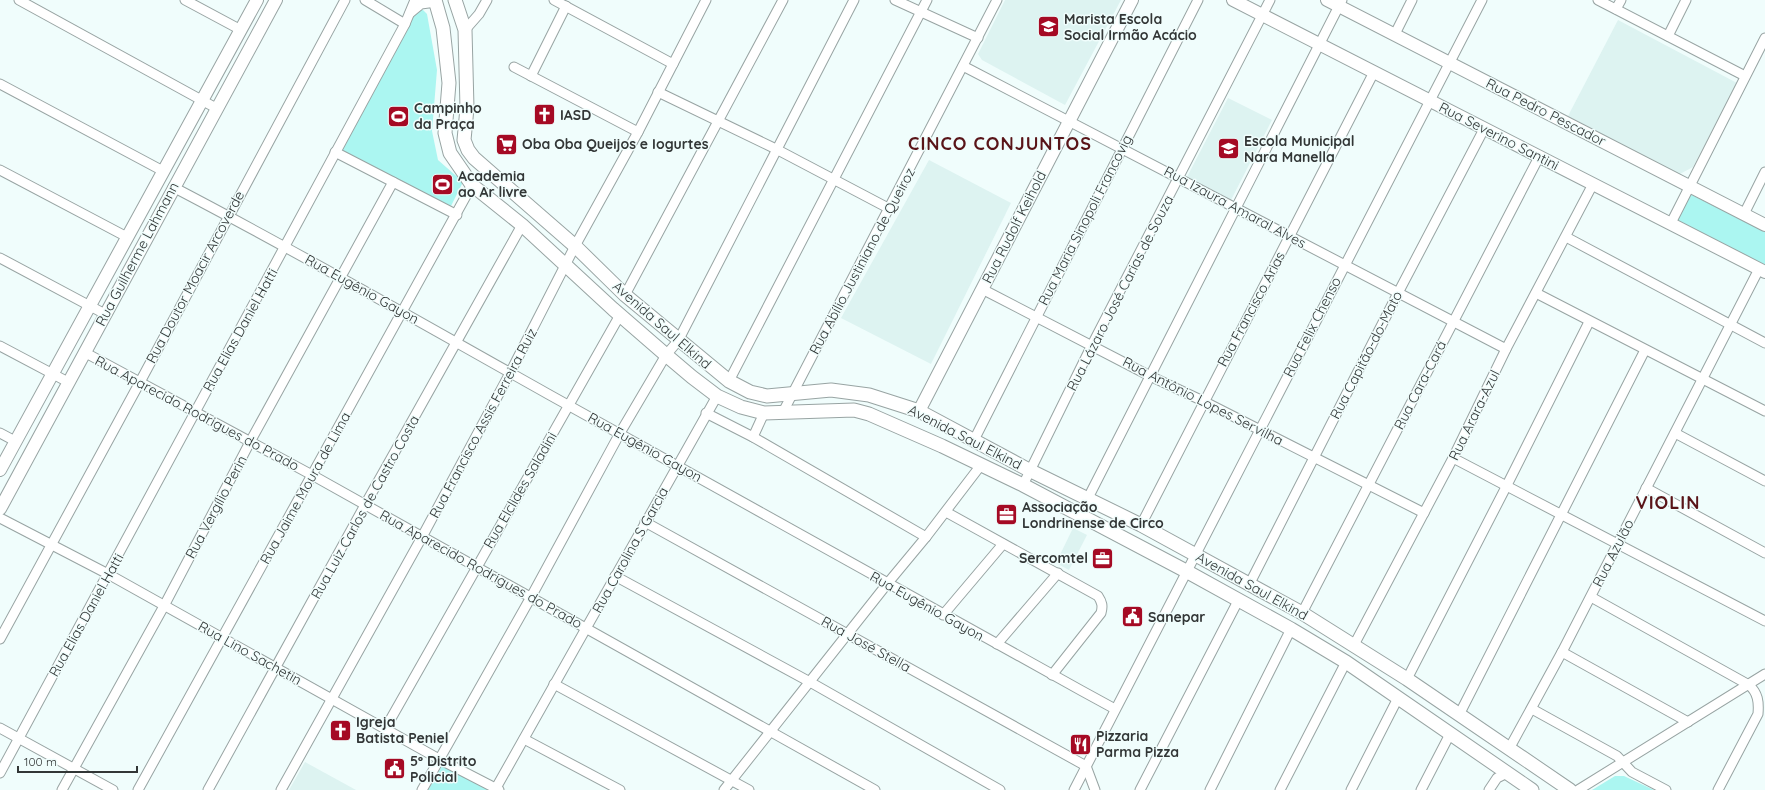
<svg xmlns="http://www.w3.org/2000/svg" width="1765" height="790" font-family="Quicksand,sans-serif">
<rect width="100%" height="100%" fill="#f0fdfc"/>
<g fill="#ddf3f1">
<polygon points="1005,0 1121,0 1065,105 982,60 978,54"/>
<polygon points="1618,20 1737,83 1693,167 1678,175 1568,116"/>
<polygon points="1228,98 1272,120 1231,200 1187,177"/>
<polygon points="929,160 1011,203 931,364 841,318"/>
<polygon points="1073,528 1087,535 1069,570 1056,563"/>
<polygon points="305,762 356,790 289,790"/>
</g>
<g fill="#abf6f1">
<polygon points="417,10 423,10 427,14 437,70 432,131 438,160 463,182 451,206 342,151"/>
<polygon points="1690,194 1765,232 1765,268 1676,222"/>
<polygon points="442,766 449,766 492,790 428,790"/>
<polygon points="1615,776 1624,776 1654,790 1592,790"/>
</g>
<g fill="none" stroke-linecap="round" stroke-linejoin="round">
<defs>
<g id="minor">
<polyline points="19,0 216,108"/>
<polyline points="185,0 241,30"/>
<polyline points="365,0 405,24"/>
<polyline points="554,0 673,64"/>
<polyline points="895,0 978,38"/>
<polyline points="1598,0 1745,76"/>
<polyline points="1616,9 1621,0"/>
<polyline points="410,13 421,4 436,2"/>
<polyline points="465,30 479,14 487,0"/>
<polyline points="1395,34 1412,0"/>
<polyline points="1668,36 1686,0"/>
<polyline points="963,66 1506,349"/>
<polyline points="514,67 638,132"/>
<polyline points="531,76 566,6"/>
<polyline points="0,84 163,171"/>
<polyline points="658,92 776,149 890,209"/>
<polyline points="335,152 457,215"/>
<polyline points="0,170 127,237"/>
<path d="M173 187C300 253 423 324 548 394 736 499 925 605 1115 709"/>
<polyline points="1744,214 1765,172"/>
<polyline points="1671,223 1765,38"/>
<polyline points="1566,237 1765,343"/>
<polyline points="0,258 105,314"/>
<polyline points="982,289 1150,376 1203,401 1424,513"/>
<polyline points="1536,293 1765,411"/>
<polyline points="625,295 783,0"/>
<polyline points="0,346 68,382"/>
<polyline points="84,352 312,475 875,790"/>
<polyline points="729,381 927,0"/>
<polyline points="783,412 997,0"/>
<polyline points="706,413 753,437 926,537"/>
<polyline points="0,433 15,441"/>
<polyline points="1675,433 1765,481"/>
<polyline points="753,437 764,413"/>
<polyline points="974,440 1198,0"/>
<polyline points="1453,458 1765,621"/>
<polyline points="1023,485 1092,345 1270,0"/>
<polyline points="1646,488 1765,553"/>
<polyline points="1088,498 1342,0"/>
<path d="M946 512 1098 596C1102 602 1103 606 1101 613L1052 675"/>
<polyline points="0,518 108,574 439,759 499,790"/>
<polyline points="645,522 1086,766"/>
<polyline points="1141,525 1374,72"/>
<polyline points="615,576 810,682 1000,790"/>
<polyline points="1250,583 1398,293 1484,129"/>
<path d="M1591 597 1749 685C1758 693 1759 702 1758 714L1718 790"/>
<polyline points="1302,613 1539,157"/>
<polyline points="943,615 1003,544"/>
<polyline points="0,639 140,382 345,0"/>
<polyline points="997,644 1058,573"/>
<polyline points="1354,645 1453,458 1506,349 1593,184"/>
<polyline points="1562,652 1688,722"/>
<polyline points="1407,679 1506,487 1589,322"/>
<polyline points="554,684 749,790"/>
<polyline points="1532,709 1617,756 1632,772 1666,790"/>
<polyline points="1459,715 1645,350"/>
<polyline points="0,728 113,790"/>
<polyline points="385,729 620,315"/>
<polyline points="524,739 620,790"/>
<polyline points="1509,749 1562,652 1759,269"/>
<polyline points="1086,766 1095,790"/>
<polyline points="0,773 405,24 415,0"/>
<polyline points="496,788 717,396"/>
<polyline points="62,790 164,606 250,442 393,182"/>
<polyline points="138,790 472,185"/>
<polyline points="208,790 365,505 522,225"/>
<polyline points="281,790 422,537 510,373 575,246 638,132 706,0"/>
<polyline points="422,790 531,597 620,433 666,355 678,341 854,0"/>
<polyline points="724,790 887,584 926,537 981,465"/>
<polyline points="1074,790 1482,0"/>
<polyline points="1140,790 1239,599"/>
<polyline points="1210,790 1291,629"/>
<polyline points="1280,790 1346,662"/>
<polyline points="1351,790 1398,698"/>
<polyline points="1421,790 1450,734"/>
<polyline points="1489,790 1497,778 1507,773"/>
<polyline points="1578,790 1765,674"/>
</g>
<g id="tertiary">
<polyline points="1233,0 1765,272"/>
<polyline points="1327,0 1765,225"/>
<polyline points="919,411 1132,0"/>
<polyline points="0,470 257,0"/>
<polyline points="0,509 276,0"/>
</g>
<g id="secondary">
<polyline points="435,0 443,28 449,83 445,133 450,153 472,185 522,225 613,309 666,355 692,377 717,396 741,407 764,413 854,410 869,414 942,446 1023,485 1186,571 1291,629 1346,662 1532,790"/>
<polyline points="455,0 465,30 467,108 464,140 468,150 474,158 575,246 625,295 729,381 750,392 767,396 831,390 869,395 919,411 1029,470 1141,525 1302,613 1407,679 1570,790"/>
</g>
</defs>
<use href="#minor" stroke="#98a4a3" stroke-width="11"/>
<use href="#tertiary" stroke="#98a4a3" stroke-width="14"/>
<use href="#secondary" stroke="#98a4a3" stroke-width="15"/>
<use href="#minor" stroke="#fff" stroke-width="9"/>
<use href="#tertiary" stroke="#fff" stroke-width="12"/>
<use href="#secondary" stroke="#fff" stroke-width="13"/>
</g>
<defs>
<symbol id="school-square" viewBox="-11 -11 22 22"><rect x="-9" y="-9" width="18" height="18" rx="4" fill="#a50a24" stroke="#f0fdfc"/><path d="M0-5L7-2L0 1L-7-2ZM-4 1L0 2.5L4 1V4Q0 6-4 4Z" fill="#fff"/></symbol>
<symbol id="church-square" viewBox="-11 -11 22 22"><rect x="-9" y="-9" width="18" height="18" rx="4" fill="#a50a24" stroke="#f0fdfc"/><path d="M-1.2-6h2.4v3.5h3.3v2.4h-3.3V6h-2.4V-.1h-3.3v-2.4h3.3Z" fill="#fff"/></symbol>
<symbol id="stadium-square" viewBox="-11 -11 22 22"><rect x="-9" y="-9" width="18" height="18" rx="4" fill="#a50a24" stroke="#f0fdfc"/><path d="M0-5a6.5 5 0 1 0 0 10a6.5 5 0 1 0 0-10ZM-3.5-1.8h7v3.6h-7Z" fill="#fff"/></symbol>
<symbol id="supermarket-square" viewBox="-11 -11 22 22"><rect x="-9" y="-9" width="18" height="18" rx="4" fill="#a50a24" stroke="#f0fdfc"/><path d="M-6-5.5h2.5l.6 2H6L4.5 2H-2.5L-4.4-4H-6ZM-1.5 3.2a1.3 1.3 0 1 0 .1 0ZM3 3.2a1.3 1.3 0 1 0 .1 0Z" fill="#fff"/></symbol>
<symbol id="office-square" viewBox="-11 -11 22 22"><rect x="-9" y="-9" width="18" height="18" rx="4" fill="#a50a24" stroke="#f0fdfc"/><path d="M-6-3h4V-5.5h4V-3h4V5H-6ZM-1-4.5V-3h2v-1.5ZM-6 0V1H6V0Z" fill="#fff"/></symbol>
<symbol id="civic-square" viewBox="-11 -11 22 22"><rect x="-9" y="-9" width="18" height="18" rx="4" fill="#a50a24" stroke="#f0fdfc"/><path d="M-.6-6.5H3V-4.5H.6V-3L4-1V1h2V6H-6V1h2V-1L-.6-3ZM-1.2 2.5V6h2.4V2.5Z" fill="#fff"/></symbol>
<symbol id="restaurant-square" viewBox="-11 -11 22 22"><rect x="-9" y="-9" width="18" height="18" rx="4" fill="#a50a24" stroke="#f0fdfc"/><path d="M-5-6h1v4h1v-4h1v4h1v-4h1v5L-1.5 .5V6h-2V.5L-5-1ZM5-6V6H3V1.5H1.5Q1.5-4 5-6Z" fill="#fff"/></symbol>
</defs>
<g fill-rule="evenodd">
<use href="#school-square" x="1036" y="14" width="25" height="25"/>
<use href="#church-square" x="532" y="102" width="25" height="25"/>
<use href="#stadium-square" x="386" y="104" width="25" height="25"/>
<use href="#supermarket-square" x="494" y="132" width="25" height="25"/>
<use href="#school-square" x="1216" y="136" width="25" height="25"/>
<use href="#stadium-square" x="430" y="172" width="25" height="25"/>
<use href="#office-square" x="994" y="502" width="25" height="25"/>
<use href="#office-square" x="1090" y="546" width="25" height="25"/>
<use href="#civic-square" x="1120" y="604" width="25" height="25"/>
<use href="#church-square" x="328" y="718" width="25" height="25"/>
<use href="#restaurant-square" x="1068" y="732" width="25" height="25"/>
<use href="#civic-square" x="382" y="756" width="25" height="25"/>
</g>
<g text-anchor="middle" dominant-baseline="central" stroke-width="3" stroke-linejoin="round" paint-order="stroke">
<g font-size="14" font-weight="bold" fill="#323636" stroke="#f0fdfc" text-anchor="start">
<text x="1064" y="19">Marista Escola<tspan x="1064" dy="16">Social Irmão Acácio</tspan></text>
<text x="414" y="108">Campinho<tspan x="414" dy="16">da Praça</tspan></text>
<text x="560" y="115">IASD</text>
<text x="1244" y="141">Escola Municipal<tspan x="1244" dy="16">Nara Manella</tspan></text>
<text x="522" y="144">Oba Oba Queijos e Iogurtes</text>
<text x="458" y="176">Academia<tspan x="458" dy="16">ao Ar livre</tspan></text>
<text x="1022" y="507">Associação<tspan x="1022" dy="16">Londrinense de Circo</tspan></text>
<text x="1088" y="558" text-anchor="end">Sercomtel</text>
<text x="1148" y="617">Sanepar</text>
<text x="356" y="722">Igreja<tspan x="356" dy="16">Batista Peniel</tspan></text>
<text x="1096" y="736">Pizzaria<tspan x="1096" dy="16">Parma Pizza</tspan></text>
<text x="410" y="761">5º Distrito<tspan x="410" dy="16">Policial</tspan></text>
</g>
<g font-size="14" fill="#323636" stroke="#f0fdfc">
<text transform="translate(1546 112) rotate(27)">Rua Pedro Pescador</text>
<text transform="translate(1499 136) rotate(27)">Rua Severino Santini</text>
<text transform="translate(1235 207) rotate(28)">Rua Izaura Amaral Alves</text>
<text transform="translate(1085 220) rotate(-63)">Rua Maria Sinopoli Francovig</text>
<text transform="translate(1014 227) rotate(-63)">Rua Rudolf Keihold</text>
<text transform="translate(137 254) rotate(-62)">Rua Guilherme Lahmann</text>
<text transform="translate(862 261) rotate(-62)">Rua Abílio Justiniano de Queiroz</text>
<text transform="translate(195 277) rotate(-62)">Rua Doutor Moacir Arcoverde</text>
<text transform="translate(362 289) rotate(29)">Rua Eugênio Gayon</text>
<text transform="translate(1120 293) rotate(-63)">Rua Lázaro José Carias de Souza</text>
<text transform="translate(1251 309) rotate(-62)">Rua Francisco Arias</text>
<text transform="translate(662 325) rotate(41)">Avenida Saul Elkind</text>
<text transform="translate(1312 327) rotate(-63)">Rua Felix Chenso</text>
<text transform="translate(240 330) rotate(-61)">Rua Elias Daniel Hatti</text>
<text transform="translate(1366 355) rotate(-63)">Rua Capitão-do-Mato</text>
<text transform="translate(1420 385) rotate(-63)">Rua Cara-Cará</text>
<text transform="translate(1203 401) rotate(27)">Rua Antônio Lopes Servilha</text>
<text transform="translate(197 413) rotate(28)">Rua Aparecido Rodrigues do Prado</text>
<text transform="translate(1474 415) rotate(-64)">Rua Arara-Azul</text>
<text transform="translate(483 423) rotate(-62)">Rua Francisco Assis Ferreira Ruiz</text>
<text transform="translate(965 437) rotate(27)">Avenida Saul Elkind</text>
<text transform="translate(645 447) rotate(29)">Rua Eugênio Gayon</text>
<text transform="translate(305 488) rotate(-61)">Rua Jaime Moura de Lima</text>
<text transform="translate(520 490) rotate(-60)">Rua Elclides Saladini</text>
<text transform="translate(216 507) rotate(-62)">Rua Vergílio Perin</text>
<text transform="translate(365 507) rotate(-61)">Rua Luiz Carlos de Castro Costa</text>
<text transform="translate(630 550) rotate(-61)">Rua Carolina S Garcia</text>
<text transform="translate(1613 553) rotate(-63)">Rua Azulão</text>
<text transform="translate(481 569) rotate(29)">Rua Aparecido Rodrigues do Prado</text>
<text transform="translate(1252 586) rotate(29)">Avenida Saul Elkind</text>
<text transform="translate(927 606) rotate(29)">Rua Eugênio Gayon</text>
<text transform="translate(86 615) rotate(-61)">Rua Elias Daniel Hatti</text>
<text transform="translate(866 644) rotate(29)">Rua José Stella</text>
<text transform="translate(250 653) rotate(29)">Rua Lino Sachetin</text>
</g>
<g font-size="18" font-weight="bold" letter-spacing="1" fill="#591418" stroke="#f0fdfc">
<text x="1000" y="143">CINCO CONJUNTOS</text>
<text x="1668" y="502">VIOLIN</text>
</g>
</g>
<path d="M18 766v6h119v-6" fill="none" stroke="#323636" stroke-width="2"/>
<text x="24" y="766" font-size="12" fill="#323636" stroke="#f0fdfc" stroke-width="3" paint-order="stroke">100 m</text>
</svg>
